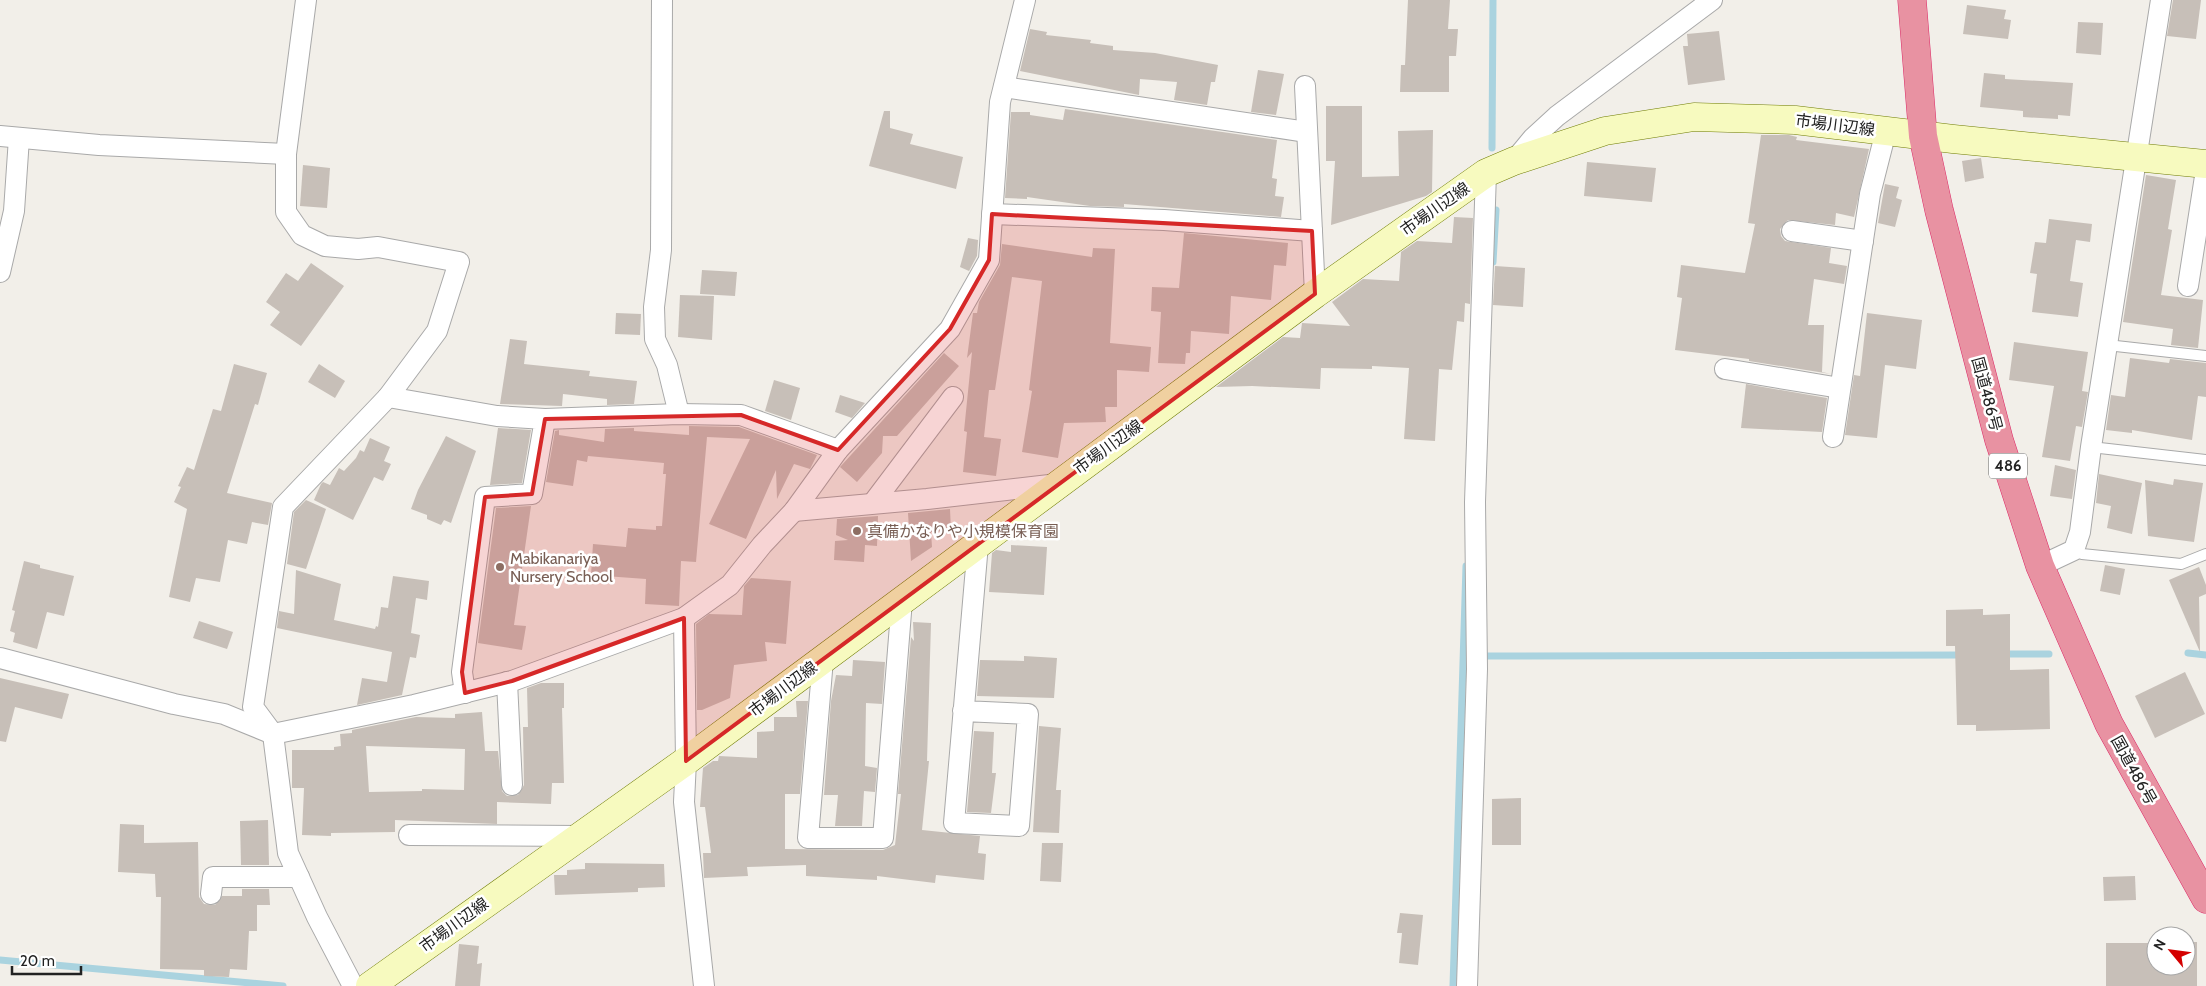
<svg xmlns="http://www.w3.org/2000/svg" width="2206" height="986" font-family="Cabin,'Noto Sans JP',sans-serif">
<rect width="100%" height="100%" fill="#f2efe9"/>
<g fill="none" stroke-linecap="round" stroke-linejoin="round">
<g stroke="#aad3df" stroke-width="7">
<polyline points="1492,148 1493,0"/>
<polyline points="1493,262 1496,210"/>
<polyline points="2188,653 2206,655"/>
<polyline points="2001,654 2049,654"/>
<polyline points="1486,656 1963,655"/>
<polyline points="0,960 283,986"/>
<polyline points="1453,986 1466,566"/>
</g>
</g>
<g fill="#c7bfb8" fill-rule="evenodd">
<polygon points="1408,0 1450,0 1448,29 1458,29 1456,56 1449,56 1449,92 1400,92 1401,65 1405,65"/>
<polygon points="2173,0 2201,0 2196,39 2167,36"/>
<polygon points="1967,5 2006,10 2004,19 2011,20 2008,39 1963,34"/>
<polygon points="2078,22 2103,23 2101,55 2076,53"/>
<polygon points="1030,29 1047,32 1046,35 1091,40 1090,43 1113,46 1113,50 1155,53 1218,65 1215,82 1211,82 1207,105 1174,100 1177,82 1140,79 1139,95 1020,71"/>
<polygon points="1719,31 1725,80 1688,85 1683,46 1688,46 1687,34"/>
<polygon points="1258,70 1284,74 1276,115 1251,112"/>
<polygon points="1984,73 2005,75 2005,79 2073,83 2070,116 2058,115 2058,119 2023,117 2023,111 1980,107"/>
<polygon points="1326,106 1362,106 1362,177 1399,176 1398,131 1433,130 1432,192 1426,196 1331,225 1335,161 1326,161"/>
<polygon points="1065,109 1277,140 1272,178 1277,179 1275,196 1284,197 1281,217 1124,204 1124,207 1090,206 1027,197 1027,199 1005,198 1011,112 1030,112 1030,115 1063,120"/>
<polygon points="884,111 890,111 890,128 913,134 910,144 963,157 956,189 869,166"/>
<polygon points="1761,135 1789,135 1797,137 1796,140 1869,149 1854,217 1836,213 1835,225 1788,220 1780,229 1781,236 1785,241 1831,248 1829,263 1847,266 1844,284 1814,279 1808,325 1824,325 1822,372 1831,374 1749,361 1749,359 1675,350 1682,298 1677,297 1681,265 1745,273 1755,224 1748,223"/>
<polygon points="1981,158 1984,178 1965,182 1962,161"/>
<polygon points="1587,162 1656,168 1652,202 1584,196"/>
<polygon points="303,165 330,168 327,208 300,206"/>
<polygon points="2146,175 2176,180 2168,229 2172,230 2161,295 2203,300 2198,348 2171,345 2173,329 2123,322"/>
<polygon points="1885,184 1899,187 1896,198 1902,200 1895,227 1878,223"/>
<polygon points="1454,217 1473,218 1470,304 1465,303 1464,322 1457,321 1452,370 1439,369 1435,441 1404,439 1409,368 1372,366 1372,369 1321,368 1320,389 1252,386 1216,387 1283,337 1300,338 1302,323 1350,326 1332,302 1363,279 1399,281 1401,252 1417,241 1452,243"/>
<polygon points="2049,219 2092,224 2090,242 2076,240 2070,281 2083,283 2078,317 2032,312 2037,274 2030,273 2035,242 2046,243"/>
<polygon points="1184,233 1288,243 1286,266 1274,265 1271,300 1231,296 1229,334 1191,331 1190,353 1186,353 1185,364 1158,363 1161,312 1151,311 1152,287 1179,288"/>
<polygon points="968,238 978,240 977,256 969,271 960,267"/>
<polygon points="1002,244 1092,257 1093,248 1115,249 1110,343 1151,347 1149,372 1117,370 1117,407 1105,407 1106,422 1064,423 1058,458 1022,452 1032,391 1029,390 1042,281 1012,277 995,390 989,390 984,437 1001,439 996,476 963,472 967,432 964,431 972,352 967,358 973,313 977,313 979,302 1000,265"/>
<polygon points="311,263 344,286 301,346 270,325 280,312 266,302 286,273 298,281"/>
<polygon points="1495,266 1525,268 1523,307 1493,305"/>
<polygon points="702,270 737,272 735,296 700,294"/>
<polygon points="680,295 714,296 712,340 678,337"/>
<polygon points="616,313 641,314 640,335 615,334"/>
<polygon points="1867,313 1922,320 1916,369 1885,365 1877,438 1845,435 1854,375 1860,376"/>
<polygon points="510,339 527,341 524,364 590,371 589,376 637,381 634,404 607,405 607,399 563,394 562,406 500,404"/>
<polygon points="2014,342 2088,352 2082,391 2088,392 2082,427 2076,426 2070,461 2042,457 2054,386 2009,380"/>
<polygon points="944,353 959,366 897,436 883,436 882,453 857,482 840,467"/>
<polygon points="2130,358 2169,363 2170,359 2206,363 2206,397 2198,396 2192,440 2132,430 2132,433 2106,430 2111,395 2125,397"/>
<polygon points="234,364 267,373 258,405 255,404 227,493 272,503 268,525 252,522 247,544 228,540 220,582 196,578 190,602 169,597 187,509 174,502 181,487 178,486 187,467 194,470 213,409 221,411"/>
<polygon points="319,364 345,381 335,398 308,382"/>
<polygon points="774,380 800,388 791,420 765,411"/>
<polygon points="1746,384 1827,398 1822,432 1741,428"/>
<polygon points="840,395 865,403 852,418 835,412"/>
<polygon points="689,426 739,427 817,455 810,469 794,464 777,499 776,470 746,539 709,524 750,439 707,437 696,562 681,561 679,606 645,604 646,579 591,575 593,544 626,547 628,528 656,530 656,526 662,526 666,474 663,474 664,463 588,456 587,462 577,460 573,486 546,482 555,431 559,430 559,435 604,442 605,429 634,428 634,431 689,435"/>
<polygon points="498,428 531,430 522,483 490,485"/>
<polygon points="446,436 476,451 451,523 444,520 441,525 427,519 427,515 411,509 418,490"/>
<polygon points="370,438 390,447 384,461 391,464 383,481 374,477 353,520 314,500 321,484 323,482 330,485 339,468 344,471 356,458 360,450 364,452"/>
<polygon points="2055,465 2076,470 2072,499 2050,496"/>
<polygon points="2099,474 2142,483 2132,534 2107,528 2111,506 2096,503"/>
<polygon points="2174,479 2203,483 2194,542 2148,536 2145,480 2173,485"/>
<polygon points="306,500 326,509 306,569 287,564 294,512"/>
<polygon points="531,506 514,625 526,626 522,650 478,643 496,508"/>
<polygon points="950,509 951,531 931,532 932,547 911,561 908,513"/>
<polygon points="878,516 877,546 865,545 864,562 834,560 835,541 848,540 836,535 837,519"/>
<polygon points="1011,545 1047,547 1044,595 989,592 992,553 996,550 1011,552"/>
<polygon points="24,561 40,565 40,568 74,576 64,616 47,612 37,649 13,642 15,633 10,631 15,611 12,610"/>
<polygon points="2105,565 2125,569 2120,595 2100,591"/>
<polygon points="2199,567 2206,585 2206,594 2199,597 2200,652 2169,580"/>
<polygon points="296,570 341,584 334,620 375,629 376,626 378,627 381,607 388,608 393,576 429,581 427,600 416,598 411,633 420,635 416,658 410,657 402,695 357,705 362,678 387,682 392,652 277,628 279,611 294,614"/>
<polygon points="751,578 791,581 786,644 765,642 767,661 734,665 730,698 702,710 697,710 696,624 709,614 742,615 744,586"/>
<polygon points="1983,609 1983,615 2010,614 2010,670 2049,669 2050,729 1976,731 1976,725 1957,725 1955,646 1946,646 1946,610"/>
<polygon points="199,621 233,632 227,649 193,638"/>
<polygon points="913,622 931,623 927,761 929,761 922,830 980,836 978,853 986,854 984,880 936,875 935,883 877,876 877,880 806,876 806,865 747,867 748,876 704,878 703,853 711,853 705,807 700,807 703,768 713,761 718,761 719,756 757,758 757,732 774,731 774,717 797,717 796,701 808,701 800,794 785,794 785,849 883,850 895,845 901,794 898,794 911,637 914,641"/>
<polygon points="1024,656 1057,658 1054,698 977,696 980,660 1024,661"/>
<polygon points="853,660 885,662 882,704 866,703 865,766 877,768 875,792 864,791 862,826 835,826 838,795 824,795 831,701 836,675 852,676"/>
<polygon points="2185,672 2205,714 2155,738 2135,696"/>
<polygon points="0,678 69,694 62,719 15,707 6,742 0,741"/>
<path d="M541 683H564V708H562L564 783H552L551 804 497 802V824L395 820V832L331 833V836L302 835 304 788H292V750H334V747L341 746 340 734 352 733V730L416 717 455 718V714L482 712 485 751H498L502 791 507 796 518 795 524 785 523 727H528L527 688ZM366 746 465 749 464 790 422 789V791L369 792Z"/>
<polygon points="1039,726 1061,728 1056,790 1061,790 1059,833 1033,832"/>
<polygon points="974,731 994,732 992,773 996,773 991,813 967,812"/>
<polygon points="1521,798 1521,845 1492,845 1492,799"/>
<polygon points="268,820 269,865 241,865 240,821"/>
<polygon points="120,824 144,825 144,843 198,842 199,897 204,904 215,905 222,896 242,896 242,889 269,889 270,905 257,905 257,931 249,931 247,970 230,969 229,977 204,976 204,970 160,969 161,897 156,897 155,874 118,872"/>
<polygon points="1042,843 1063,843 1061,882 1040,881"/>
<polygon points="585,863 664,864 665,887 638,888 638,892 555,895 554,875 567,875 567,870 585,869"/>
<polygon points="2135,876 2136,900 2104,901 2103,877"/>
<polygon points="1400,913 1423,915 1418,965 1399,963 1402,933 1397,933"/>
<polygon points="2186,942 2197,942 2197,986 2106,986 2106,943 2156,943 2156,966 2186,966"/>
<polygon points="459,944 479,946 477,964 482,963 480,986 455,986"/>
</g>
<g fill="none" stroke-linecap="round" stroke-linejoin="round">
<defs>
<g id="lane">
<polyline points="2107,345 2206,356"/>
<polyline points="2091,447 2206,460"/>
<polyline points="2074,550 2082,554 2181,564 2206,554"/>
</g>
<g id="street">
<polyline points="306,0 286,154 286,212 302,235 325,246 358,249 378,247 459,262 437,331 388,397 283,507 253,707 273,734 288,853 317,917 353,986"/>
<polyline points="662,0 661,250 654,307 655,339 667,365 679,414"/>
<polyline points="1305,86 1315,294"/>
<polyline points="1004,87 1307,132"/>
<polyline points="0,136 99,145 286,154"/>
<polyline points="1514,161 1533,138 1557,116 1712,0"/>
<polyline points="992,214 1164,220 1312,231"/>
<polyline points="1792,231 1863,241"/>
<polyline points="0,272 14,211 19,138"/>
<polyline points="2188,286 2206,170"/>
<polyline points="1725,369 1840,388"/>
<polyline points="388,397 497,416 545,419 532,494 485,497 462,672 465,693"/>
<polyline points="545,419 679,414 741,415 838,450"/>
<polyline points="1833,437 1870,194 1886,131"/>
<polyline points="873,503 953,397"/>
<polyline points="794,511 927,499 1058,484"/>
<polyline points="2040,566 2074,550 2080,532 2091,447 2161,0"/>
<polyline points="684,618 686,761 684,802 704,986"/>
<polyline points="0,658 174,704 224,714 273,734 414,705 512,681 684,618 730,585 762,545 794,511 838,450 950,329 989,260 1000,102 1025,0"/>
<polyline points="823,659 808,838 883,838 902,600"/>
<polyline points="507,682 512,785"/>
<polyline points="963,711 1028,714 1019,826 954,823 978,544"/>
<polyline points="409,835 579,836"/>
<polyline points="211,894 213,877 299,877"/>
<polyline points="1467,986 1477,669 1475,502 1486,173"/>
</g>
<polyline id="secondary" points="370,986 686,761 1315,294 1486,173 1514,161 1605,131 1694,117 1795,120 1953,139 2206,164"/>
<polyline id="highway" points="1912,0 1923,136 1939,210 1999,440 2040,566 2109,724 2206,899"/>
</defs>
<use href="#lane" stroke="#a9a9a9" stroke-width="12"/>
<use href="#street" stroke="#a9a9a9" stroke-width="22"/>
<use href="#secondary" stroke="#707d05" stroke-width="29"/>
<use href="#highway" stroke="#dc2a67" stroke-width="29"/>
<use href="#lane" stroke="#fff" stroke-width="10"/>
<use href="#street" stroke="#fff" stroke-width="20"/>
<use href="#secondary" stroke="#f7fabf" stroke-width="28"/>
<use href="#highway" stroke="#e892a2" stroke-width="28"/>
</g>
<path fill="#d62828" fill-opacity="0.2" stroke="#d62828" stroke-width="4" stroke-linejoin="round" d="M992 214 1312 231 1315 294 686 761 684 618 512 681 465 693 462 672 485 497 532 494 545 419 741 415 838 450 950 329 989 260Z"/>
<g fill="#8d6e63" stroke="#fff" stroke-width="2">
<circle cx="857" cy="531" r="5"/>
<circle cx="500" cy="567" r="5"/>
</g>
<g text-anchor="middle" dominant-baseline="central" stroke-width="5" stroke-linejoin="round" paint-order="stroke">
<rect fill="#fff" stroke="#646464" stroke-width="1" x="1989" y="453.5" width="38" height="25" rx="4"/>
<g font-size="15" font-weight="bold" fill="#222">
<text x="2008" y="466">486</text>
</g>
<g font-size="16" fill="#222" stroke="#fff">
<text transform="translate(1835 125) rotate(7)">市場川辺線</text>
<text transform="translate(1435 209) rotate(-35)">市場川辺線</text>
<text transform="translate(1987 394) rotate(75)">国道486号</text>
<text transform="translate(1108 447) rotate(-36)">市場川辺線</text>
<text transform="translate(783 689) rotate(-37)">市場川辺線</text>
<text transform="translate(2134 770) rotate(61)">国道486号</text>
<text transform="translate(454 925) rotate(-36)">市場川辺線</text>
</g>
<g font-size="16" fill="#785e54" stroke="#fff" text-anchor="start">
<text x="867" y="531">真備かなりや小規模保育園</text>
<text x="510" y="558">Mabikanariya<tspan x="510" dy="18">Nursery School</tspan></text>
</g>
</g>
<g transform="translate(2171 951) rotate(299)"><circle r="24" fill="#ffffff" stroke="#a7a7a7"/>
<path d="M0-4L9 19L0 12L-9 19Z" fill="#d40000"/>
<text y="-8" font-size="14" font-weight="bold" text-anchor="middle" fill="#222222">N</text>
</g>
<path d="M12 966v8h69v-8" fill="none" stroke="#222222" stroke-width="2.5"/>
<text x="20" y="966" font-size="15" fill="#222222" stroke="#ffffff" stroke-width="4" paint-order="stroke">20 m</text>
</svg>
